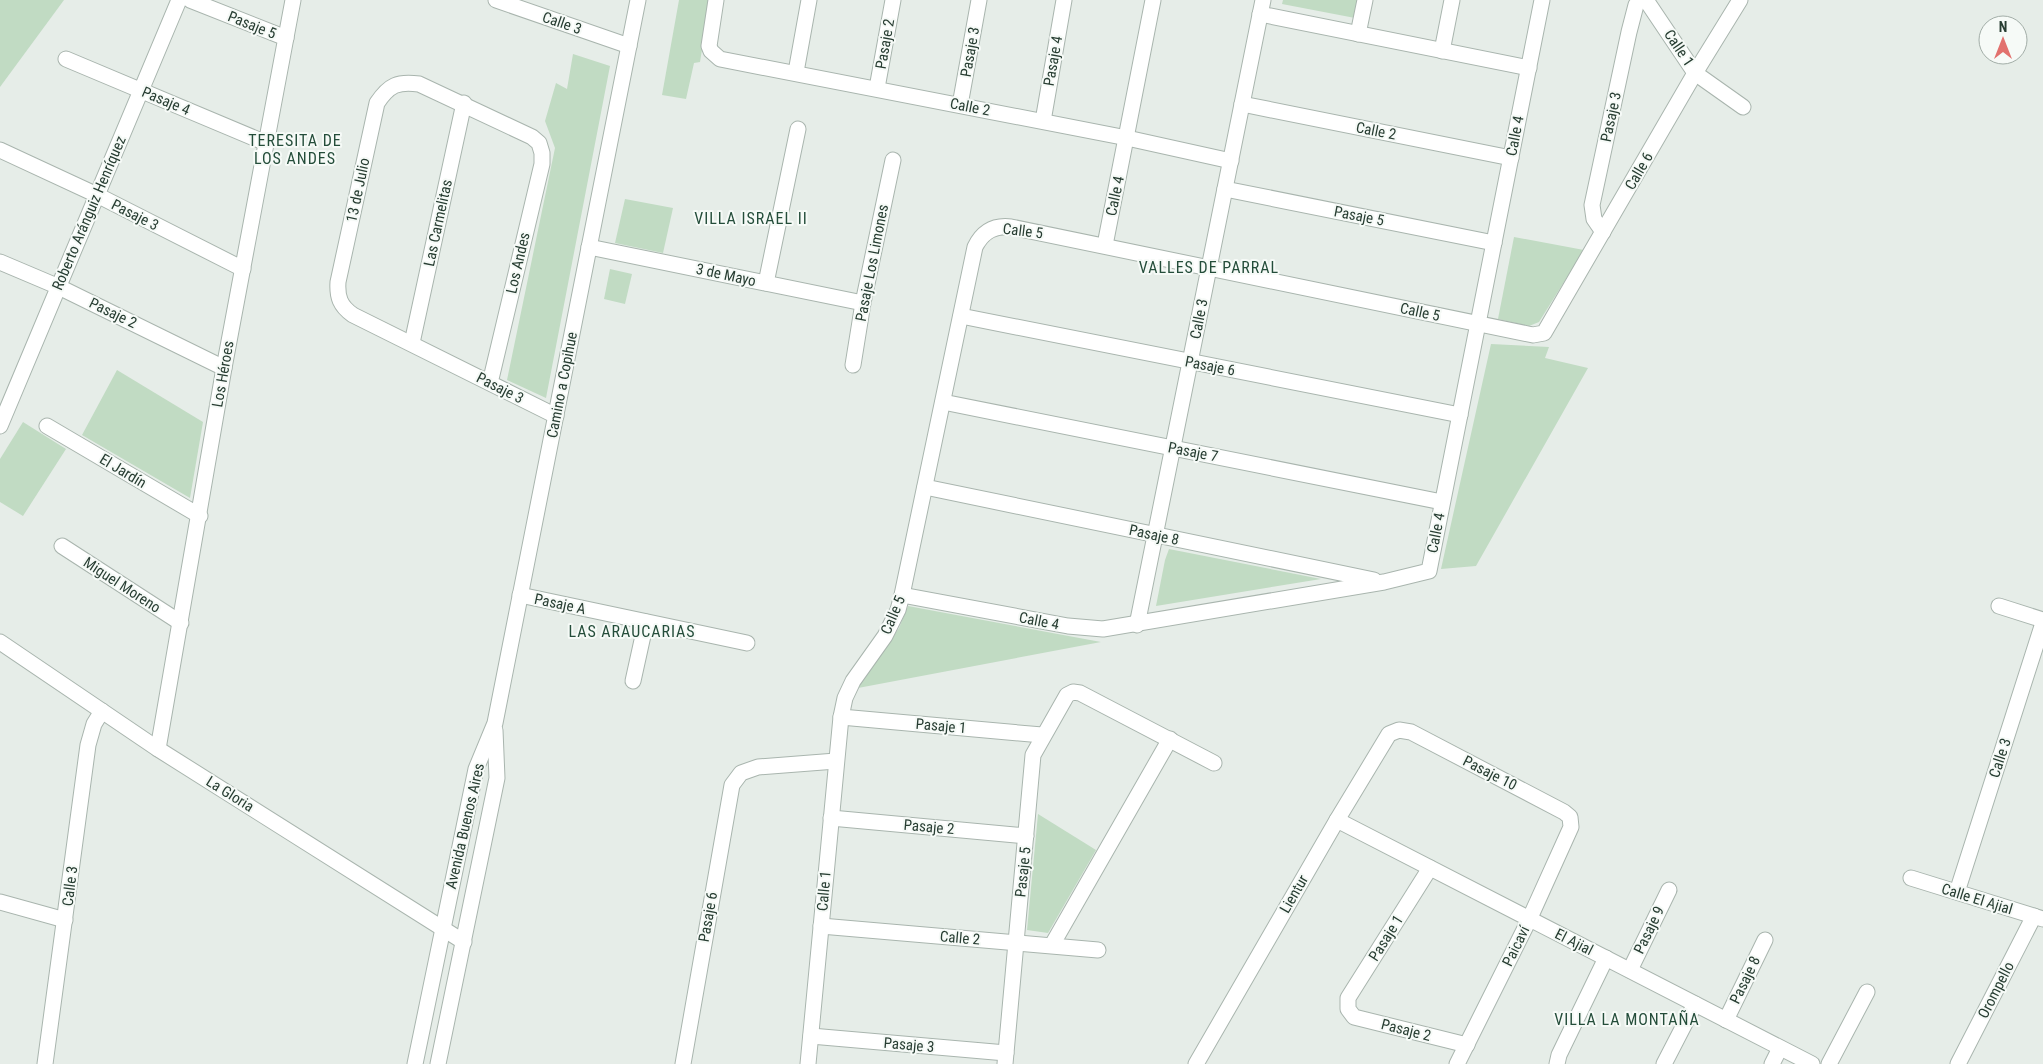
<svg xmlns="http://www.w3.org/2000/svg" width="2043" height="1064" font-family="'Roboto Condensed',sans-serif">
<rect width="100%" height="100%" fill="#e6ede8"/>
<g fill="#c1dbc3">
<polygon points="0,0 64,0 0,87"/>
<polygon points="679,0 710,0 700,62 694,63 686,99 662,95"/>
<polygon points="1283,0 1359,0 1355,18 1282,4"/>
<polygon points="573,54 610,66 546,398 507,380 555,148 545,121 556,83 567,89"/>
<polygon points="625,199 673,208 663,253 615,243"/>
<polygon points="1514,237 1584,250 1539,322 1529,326 1498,319"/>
<polygon points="610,269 632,274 625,304 604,299"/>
<polygon points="1491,344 1549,347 1545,358 1588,368 1476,566 1441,569"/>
<polygon points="117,370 203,422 190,498 82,435"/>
<polygon points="23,422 66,449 23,516 0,502 0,459"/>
<polygon points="1169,549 1321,579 1156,606 1165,560"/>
<polygon points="908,606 1101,642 858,688 899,628"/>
<polygon points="1038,814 1096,850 1048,933 1027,930"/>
</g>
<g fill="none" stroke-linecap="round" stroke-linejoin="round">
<defs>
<g id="minor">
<polyline points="190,0 286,38"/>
<polyline points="496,0 629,46"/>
<polyline points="716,0 709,46 711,51 720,59 1127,138 1231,161"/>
<polyline points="1646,0 1695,73 1743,107"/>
<polyline points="1260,14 1529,68"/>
<polyline points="1358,34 1365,0"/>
<polyline points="1442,51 1452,0"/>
<polyline points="66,59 266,143"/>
<polyline points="796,72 809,0"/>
<polyline points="877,88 893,0"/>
<polyline points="1242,104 1511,158"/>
<polyline points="960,105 979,0"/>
<polyline points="1043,121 1064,0"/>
<polyline points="0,150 97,195 243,269"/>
<polyline points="1225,189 1494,243"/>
<polyline points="1603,232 1594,219 1592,205 1629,32 1636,5 1640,0"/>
<polyline points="1105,245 1153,0"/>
<polyline points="589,247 863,303"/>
<polyline points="0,262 59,287 224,368"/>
<polyline points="766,283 798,129"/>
<polyline points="961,316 1460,415"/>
<polyline points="412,343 464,103"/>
<polyline points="853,365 863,303 893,160"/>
<path d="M490 383 542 164V153L539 143 532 137 419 84C398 81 389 85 377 103L338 282C337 297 340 306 353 315L556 416"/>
<polyline points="943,402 1442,502"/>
<polyline points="0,426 179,0"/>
<polyline points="47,426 200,516"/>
<polyline points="925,487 1374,580"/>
<polyline points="62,546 181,623"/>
<polyline points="520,595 747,643"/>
<polyline points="902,595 1068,626 1103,629 1384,582 1429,571 1542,0"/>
<polyline points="1999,606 2043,620"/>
<polyline points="1137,625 1263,0"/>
<polyline points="0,642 158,749 464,942"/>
<polyline points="633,681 646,622"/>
<polyline points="841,717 1042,735"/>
<polyline points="158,749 224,368 293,0"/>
<polyline points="831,818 1026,836"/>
<polyline points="1337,820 1812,1064"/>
<polyline points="1430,868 1348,998 1348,1009 1354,1017 1467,1045"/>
<polyline points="1911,878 2043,919"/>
<polyline points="1957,892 2043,623"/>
<polyline points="0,902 65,920"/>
<polyline points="821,926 1098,950"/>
<polyline points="1052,945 1170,739"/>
<polyline points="1630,970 1669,890"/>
<polyline points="1726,1020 1765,940"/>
<polyline points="811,1036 1006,1053"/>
<polyline points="45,1064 88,745 94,724 102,711"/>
<polyline points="415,1064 476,769 495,723 638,0"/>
<polyline points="438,1064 497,778 495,730"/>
<polyline points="683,1064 732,785 741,773 758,767 836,761"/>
<path d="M808 1064 841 717 845 698 853 681 885 636 898 610 902 595 975 247C983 231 995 225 1011 227L1533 335 1544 333 1695 73 1740 0"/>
<polyline points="1005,1064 1033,755 1067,695 1073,692 1080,693 1214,763"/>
<polyline points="1196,1064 1337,820 1389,734 1399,730 1411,732 1564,812 1570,817 1571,827 1529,920 1457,1064"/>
<polyline points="1557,1064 1559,1055 1606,958"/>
<polyline points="1664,1064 1695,1004"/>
<polyline points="1772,1064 1780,1048"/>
<polyline points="1829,1064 1867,992"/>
<polyline points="1958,1064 2034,916"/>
</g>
</defs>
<use href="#minor" stroke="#a9b5ae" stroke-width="17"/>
<use href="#minor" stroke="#fff" stroke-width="15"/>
</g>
<g text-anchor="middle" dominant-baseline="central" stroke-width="4" stroke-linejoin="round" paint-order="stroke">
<g font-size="15" fill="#273d32" stroke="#f6faf7">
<text transform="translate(562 23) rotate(19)">Calle 3</text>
<text transform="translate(252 25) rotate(22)">Pasaje 5</text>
<text transform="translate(885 44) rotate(-80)">Pasaje 2</text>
<text transform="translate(1679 48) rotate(56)">Calle 1</text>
<text transform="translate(970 52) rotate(-80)">Pasaje 3</text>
<text transform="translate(1053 61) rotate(-80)">Pasaje 4</text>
<text transform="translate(166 101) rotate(23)">Pasaje 4</text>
<text transform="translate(970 107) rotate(11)">Calle 2</text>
<text transform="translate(1611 117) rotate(-78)">Pasaje 3</text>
<text transform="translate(1376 131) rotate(11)">Calle 2</text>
<text transform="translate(1515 136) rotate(-79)">Calle 4</text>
<text transform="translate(1639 171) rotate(-60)">Calle 6</text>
<text transform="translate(358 190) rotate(-78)">13 de Julio</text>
<text transform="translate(1115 196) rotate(-78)">Calle 4</text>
<text transform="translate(89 213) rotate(-67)">Roberto Aránguiz Henríquez</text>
<text transform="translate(135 215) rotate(27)">Pasaje 3</text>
<text transform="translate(1359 216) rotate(11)">Pasaje 5</text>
<text transform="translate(438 223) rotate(-78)">Las Carmelitas</text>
<text transform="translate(1023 231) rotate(7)">Calle 5</text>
<text transform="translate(518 263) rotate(-77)">Los Andes</text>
<text transform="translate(872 263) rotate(-79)">Pasaje Los Limones</text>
<text transform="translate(726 275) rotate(12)">3 de Mayo</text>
<text transform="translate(1420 312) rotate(12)">Calle 5</text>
<text transform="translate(113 313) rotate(26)">Pasaje 2</text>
<text transform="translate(1199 319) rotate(-79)">Calle 3</text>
<text transform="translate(1210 366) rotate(11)">Pasaje 6</text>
<text transform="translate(223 374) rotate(-80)">Los Héroes</text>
<text transform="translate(562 385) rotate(-79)">Camino a Copihue</text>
<text transform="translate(500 388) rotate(27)">Pasaje 3</text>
<text transform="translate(1193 452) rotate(11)">Pasaje 7</text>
<text transform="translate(123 471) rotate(31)">El Jardín</text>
<text transform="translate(1436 533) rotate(-79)">Calle 4</text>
<text transform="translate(1154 535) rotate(12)">Pasaje 8</text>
<text transform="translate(122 585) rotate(33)">Miguel Moreno</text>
<text transform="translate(560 604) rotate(12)">Pasaje A</text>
<text transform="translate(893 615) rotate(-67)">Calle 5</text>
<text transform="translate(1039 621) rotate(11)">Calle 4</text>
<text transform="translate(941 726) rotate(5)">Pasaje 1</text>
<text transform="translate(2000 758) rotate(-72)">Calle 3</text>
<text transform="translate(1490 773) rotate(27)">Pasaje 10</text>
<text transform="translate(230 794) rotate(32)">La Gloria</text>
<text transform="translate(465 826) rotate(-77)">Avenida Buenos Aires</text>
<text transform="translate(929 827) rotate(5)">Pasaje 2</text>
<text transform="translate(1023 872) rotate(-84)">Pasaje 5</text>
<text transform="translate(70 886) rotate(-83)">Calle 3</text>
<text transform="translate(824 891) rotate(-85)">Calle 1</text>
<text transform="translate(1294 894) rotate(-60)">Lientur</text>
<text transform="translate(1977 899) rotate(17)">Calle El Ajial</text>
<text transform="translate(708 917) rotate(-80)">Pasaje 6</text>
<text transform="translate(1649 930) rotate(-64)">Pasaje 9</text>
<text transform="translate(960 938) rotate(5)">Calle 2</text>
<text transform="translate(1386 938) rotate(-58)">Pasaje 1</text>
<text transform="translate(1574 942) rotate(27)">El Ajial</text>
<text transform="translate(1516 946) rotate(-64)">Paicaví</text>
<text transform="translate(1745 980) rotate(-64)">Pasaje 8</text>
<text transform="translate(1996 990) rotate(-63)">Orompello</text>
<text transform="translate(1406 1030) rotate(14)">Pasaje 2</text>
<text transform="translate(909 1045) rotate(5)">Pasaje 3</text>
</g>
<g font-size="16" letter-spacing="1" fill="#244d3a" stroke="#f6faf7">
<text x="295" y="140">TERESITA DE<tspan x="295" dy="18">LOS ANDES</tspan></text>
<text x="751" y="218">VILLA ISRAEL II</text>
<text x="1209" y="267">VALLES DE PARRAL</text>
<text x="632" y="631">LAS ARAUCARIAS</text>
<text x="1627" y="1019">VILLA LA MONTAÑA</text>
</g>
</g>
<g transform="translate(2003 40)"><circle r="24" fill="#f6faf7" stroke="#a3aea8"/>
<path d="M0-4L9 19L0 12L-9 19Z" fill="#e2716e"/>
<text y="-8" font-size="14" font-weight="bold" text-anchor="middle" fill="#273d32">N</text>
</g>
</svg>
